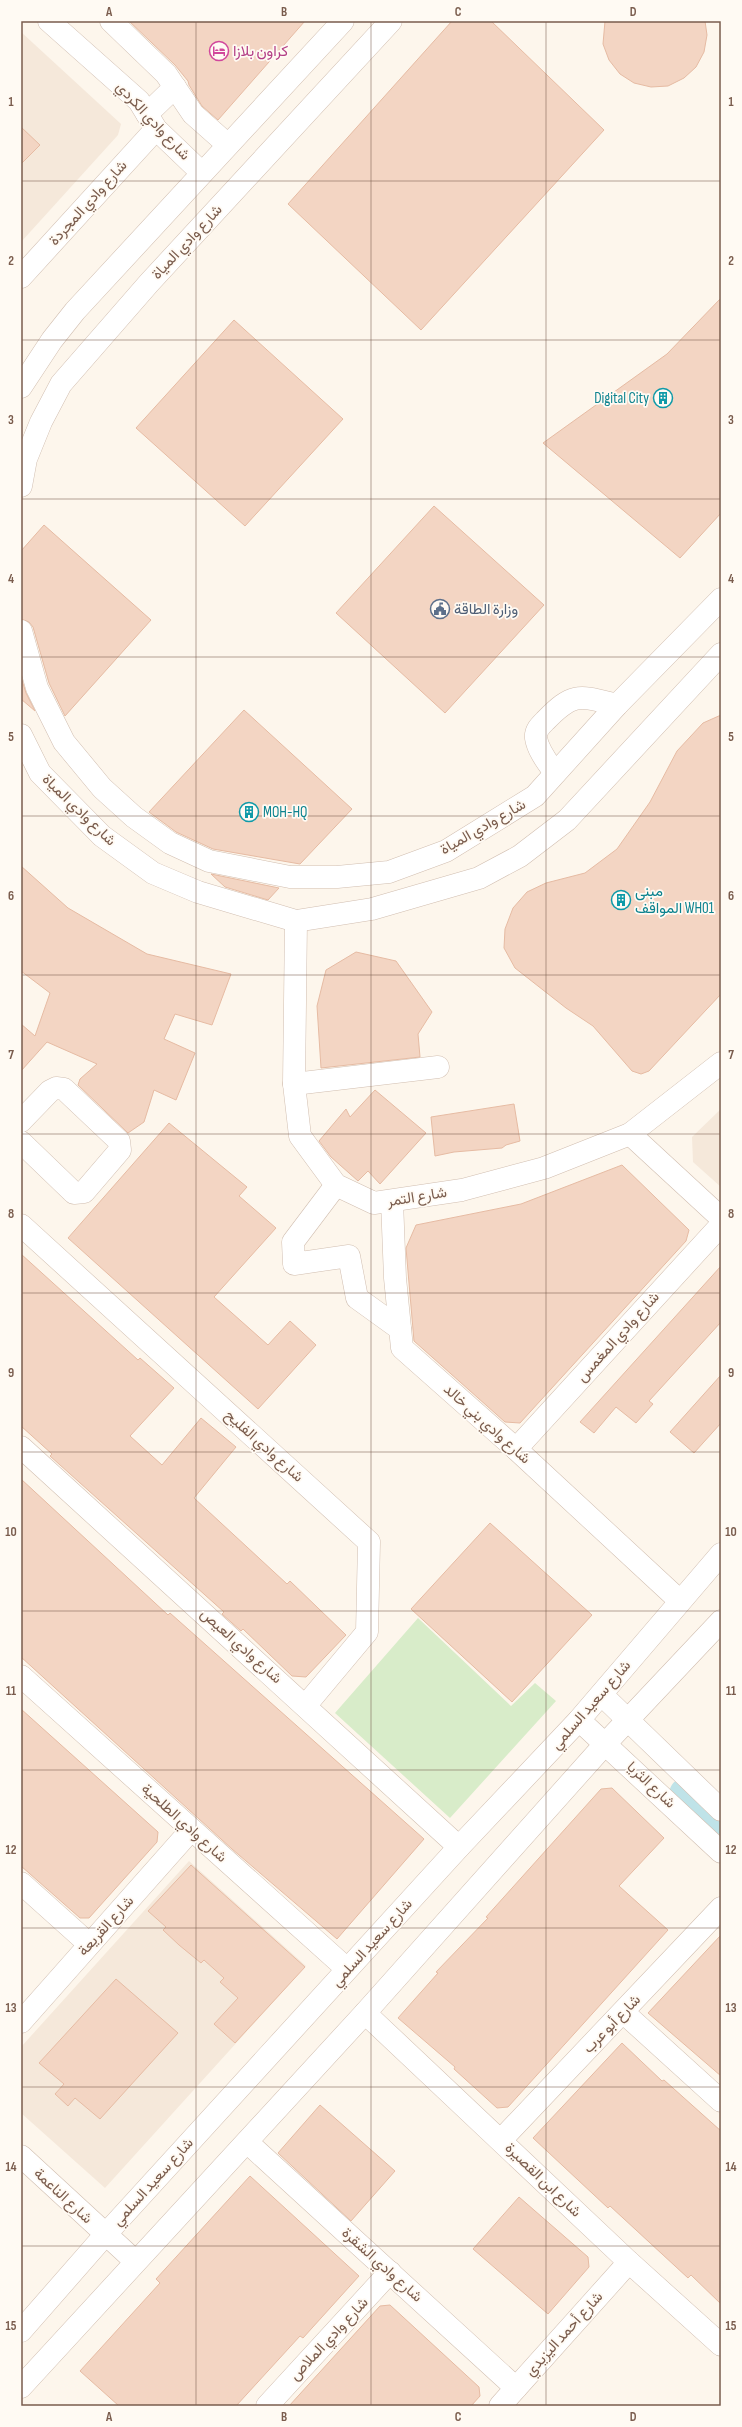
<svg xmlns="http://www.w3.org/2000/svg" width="742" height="2427" font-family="'Sofia Sans Condensed',Vazirmatn,sans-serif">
<rect width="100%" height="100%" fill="#fdf6ec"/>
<g fill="#f5e8da">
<polygon points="21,32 121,124 118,135 21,242"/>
<polygon points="721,1109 721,1187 693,1162 692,1137"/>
<polygon points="189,1861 306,1966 105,2188 21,2113 21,2047"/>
</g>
<polygon fill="#d8ecc9" points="418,1618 511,1706 535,1683 556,1701 450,1818 335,1713"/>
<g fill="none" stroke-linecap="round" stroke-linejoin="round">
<polyline stroke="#bfe3e8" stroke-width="31" points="685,1793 721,1824"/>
</g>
<g fill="#f3d5c3" stroke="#e6bba3">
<polygon points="129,21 305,21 218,120 202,106 189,85 188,81 175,65"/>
<polygon points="452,21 491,21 604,130 421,330 288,204"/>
<polygon points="605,21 705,21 707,35 704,52 696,67 684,78 668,86 651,87 634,83 620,74 609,60 603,44"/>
<polygon points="21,127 40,145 21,164"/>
<polygon points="721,298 721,513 680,558 543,443 667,354"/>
<polygon points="234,320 343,419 245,526 136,428"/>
<polygon points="434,506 544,605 445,713 336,613"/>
<polygon points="44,525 151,620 65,716 49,683 33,627 29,622 21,619 21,551"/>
<polygon points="21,677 26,693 35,711 21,699"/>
<polygon points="244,710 352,809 300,864 213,849 176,832 149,812"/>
<polygon points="721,715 721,994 649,1071 641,1074 632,1071 593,1026 566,1008 515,968 504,948 505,929 513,908 527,892 546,883 585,873 617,849 650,802 677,751 703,723"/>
<polygon points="21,866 68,908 147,954 231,974 212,1025 175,1014 164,1039 195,1053 176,1100 154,1090 144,1122 128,1133 78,1085 80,1079 97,1064 47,1042 21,1071 21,1024 35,1036 50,993 21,971"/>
<polygon points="211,874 279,888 268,900 225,887"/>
<polygon points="356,952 396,961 432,1012 418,1034 420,1057 321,1068 317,1006 326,970"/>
<polygon points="375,1090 426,1133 380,1184 368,1171 358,1181 331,1157 319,1141 346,1109 350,1117"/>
<polygon points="514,1104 520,1141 506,1145 502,1148 454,1152 435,1156 431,1117"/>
<polygon points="169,1123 247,1187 239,1196 276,1228 214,1297 268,1345 290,1321 316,1345 258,1409 68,1238"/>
<polygon points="622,1165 689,1230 686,1241 520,1423 505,1422 414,1341 406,1248 416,1225 521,1204"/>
<polygon points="21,1254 138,1360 140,1358 174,1388 130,1436 162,1465 201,1418 236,1447 194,1498 287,1584 290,1581 346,1635 306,1677 292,1676 243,1629 241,1631 222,1614 224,1612 50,1456 52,1454 21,1426"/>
<polygon points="721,1266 721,1322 649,1401 653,1404 636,1423 616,1407 594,1433 580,1422"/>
<polygon points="721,1375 721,1423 694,1453 670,1432"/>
<polygon points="21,1479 168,1615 170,1613 424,1839 337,1939 232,1849 21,1657"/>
<polygon points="490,1523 592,1615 512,1702 411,1609"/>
<polygon points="21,1709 158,1832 157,1842 89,1918 80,1918 21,1866"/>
<polygon points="612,1788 664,1838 619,1886 668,1930 508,2107 497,2108 454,2069 455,2067 398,2018 438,1973 436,1972 488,1918 486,1917 601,1789"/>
<polygon points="191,1865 305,1967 235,2043 214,2024 238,1998 220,1982 224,1978 204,1960 201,1963 179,1945 163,1930 166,1927 148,1911"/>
<polygon points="721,1935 721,2076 648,2013"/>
<polygon points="116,1979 178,2033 100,2119 75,2098 68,2106 55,2094 64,2084 39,2063"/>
<polygon points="622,2043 662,2081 664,2080 721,2131 721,2304 691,2275 688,2278 610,2206 608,2208 533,2138"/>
<polygon points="320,2105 395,2171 351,2221 278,2153"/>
<polygon points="250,2176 359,2276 303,2338 300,2336 236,2406 119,2406 80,2371 160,2283 156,2279"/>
<polygon points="519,2197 588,2257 589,2267 548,2314 473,2249"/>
<polygon points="390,2305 479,2387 480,2396 471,2406 289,2406 380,2306"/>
</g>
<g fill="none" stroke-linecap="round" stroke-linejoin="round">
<defs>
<g id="minor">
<polyline points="49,21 139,101 156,129 202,173"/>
<polyline points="111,21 166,74 193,114 228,145"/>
<polyline points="147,114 175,87"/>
<polyline points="21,277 156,129"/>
<polyline points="21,387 52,340 75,311 343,21"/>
<polyline points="21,486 26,459 41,422 61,384 149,283 391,21"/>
<polyline points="21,631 37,688 64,742 102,788 134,817 170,843 209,861 290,877 337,877 389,872 446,851 535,796 617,705 721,599"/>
<polyline points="21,735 40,773 102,836 153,873 198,892 296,921 372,909 479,878 520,856 567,820 721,654"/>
<path d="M555 773C548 763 538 751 536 738 535 730 541 725 546 720 574 691 580 696 617 705"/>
<polyline points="296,921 294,1084 300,1136 336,1185 374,1203 462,1190 544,1168 630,1134 721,1063"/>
<polyline points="294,1084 438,1067"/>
<polyline points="21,1121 50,1091 56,1088 64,1089 119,1141 120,1150 84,1192 74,1193 21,1142"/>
<polyline points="630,1134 721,1218"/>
<polyline points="336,1185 293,1242 294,1264 349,1256 357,1298 400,1329"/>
<polyline points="392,1201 395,1278 402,1348 516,1449 680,1601"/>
<polyline points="21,1225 369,1542 367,1632 306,1705"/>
<polyline points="21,1447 459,1847"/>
<polyline points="516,1449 721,1225"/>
<polyline points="21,1676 347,1969"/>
<polyline points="602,1695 721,1810"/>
<polyline points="579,1720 721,1852"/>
<polyline points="21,1883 89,1944"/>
<polyline points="365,2013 629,2262 721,2345"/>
<polyline points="624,2013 721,2101"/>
<polyline points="21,2022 191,1830"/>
<polyline points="501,2140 721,1908"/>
<polyline points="247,2142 516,2388"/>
<polyline points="21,2156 135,2261"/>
<polyline points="21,2331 105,2235 459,1847 579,1720 721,1554"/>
<polyline points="21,2387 365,2013 606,1743 721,1621"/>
<polyline points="267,2406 390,2272"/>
<polyline points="500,2406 629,2262"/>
</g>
</defs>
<use href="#minor" stroke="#d1beb0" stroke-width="23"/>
<use href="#minor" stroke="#fff" stroke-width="22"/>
</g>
<path fill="none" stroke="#7a5c4d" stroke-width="1" stroke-opacity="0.55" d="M196 21V2406M371 21V2406M546 21V2406M21 181H721M21 340H721M21 499H721M21 657H721M21 816H721M21 975H721M21 1134H721M21 1293H721M21 1452H721M21 1611H721M21 1770H721M21 1928H721M21 2087H721M21 2246H721"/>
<defs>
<symbol id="hotel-ring" viewBox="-11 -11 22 22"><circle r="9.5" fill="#fffaf3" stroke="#d1479c" stroke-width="1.5"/><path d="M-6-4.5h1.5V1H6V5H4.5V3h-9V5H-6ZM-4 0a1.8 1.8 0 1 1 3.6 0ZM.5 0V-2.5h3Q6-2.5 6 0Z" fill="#d1479c"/></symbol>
<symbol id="building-ring" viewBox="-11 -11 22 22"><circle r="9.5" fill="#fffaf3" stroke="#0f9aa8" stroke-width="1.5"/><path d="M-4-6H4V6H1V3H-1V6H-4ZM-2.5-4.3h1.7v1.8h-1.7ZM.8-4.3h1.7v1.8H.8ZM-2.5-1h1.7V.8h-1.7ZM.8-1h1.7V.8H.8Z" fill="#0f9aa8"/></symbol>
<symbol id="civic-ring" viewBox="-11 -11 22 22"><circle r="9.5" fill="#fffaf3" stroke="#5c6f8a" stroke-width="1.5"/><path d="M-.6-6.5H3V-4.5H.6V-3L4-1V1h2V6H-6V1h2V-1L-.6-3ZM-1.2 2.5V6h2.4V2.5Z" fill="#5c6f8a"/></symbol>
</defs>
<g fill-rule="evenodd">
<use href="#hotel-ring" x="208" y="40" width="22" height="22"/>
<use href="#building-ring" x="652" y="387" width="22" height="22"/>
<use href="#civic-ring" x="429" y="598" width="22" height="22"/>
<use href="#building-ring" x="238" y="801" width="22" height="22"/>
<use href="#building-ring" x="610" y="889" width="22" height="22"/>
</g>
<g text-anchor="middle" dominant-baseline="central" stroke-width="3.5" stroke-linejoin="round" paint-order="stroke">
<g font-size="15" fill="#b23c85" stroke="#fffaf3" text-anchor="start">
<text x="233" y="51">كراون بلازا</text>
</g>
<g font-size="15" fill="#7a5c4d" stroke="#fffaf3">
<text transform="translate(153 121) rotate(47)">شارع وادي الكردي</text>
<text transform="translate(88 203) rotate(-48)">شارع وادي المجردة</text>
<text transform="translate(187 242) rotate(-47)">شارع وادي المياة</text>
<text transform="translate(79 810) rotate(44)">شارع وادي المياة</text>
<text transform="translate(483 827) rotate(-30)">شارع وادي المياة</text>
<text transform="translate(417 1197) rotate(-9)">شارع التمر</text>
<text transform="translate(618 1337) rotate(-48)">شارع وادي المغمس</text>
<text transform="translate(487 1424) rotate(42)">شارع وادي بني خالد</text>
<text transform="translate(264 1446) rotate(42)">شارع وادي الفليح</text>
<text transform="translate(241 1646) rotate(42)">شارع وادي العيص</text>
<text transform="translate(591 1705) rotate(-49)">شارع سعيد السلمي</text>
<text transform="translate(651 1785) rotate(43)">شارع الثريا</text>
<text transform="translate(184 1823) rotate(42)">شارع وادي الطلحية</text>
<text transform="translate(106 1926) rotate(-48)">شارع القريعة</text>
<text transform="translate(372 1943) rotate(-48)">شارع سعيد السلمي</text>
<text transform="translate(612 2024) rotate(-46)">شارع أبو عرب</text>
<text transform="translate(543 2180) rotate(44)">شارع ابن القصيرة</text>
<text transform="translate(153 2182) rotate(-48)">شارع سعيد السلمي</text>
<text transform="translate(63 2196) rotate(43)">شارع الناعمة</text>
<text transform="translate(382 2265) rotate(42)">شارع وادي الشقرة</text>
<text transform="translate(564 2334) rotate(-48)">شارع أحمد اليزيدي</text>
<text transform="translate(329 2339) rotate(-47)">شارع وادي الملاص</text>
</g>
<g font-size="15" fill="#0d838f" stroke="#fffaf3" text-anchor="start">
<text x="649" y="398" text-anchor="end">Digital City</text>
<text x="263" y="812">MOH-HQ</text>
<text x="635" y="891">مبنى<tspan x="635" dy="17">المواقف WH01</tspan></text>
</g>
<g font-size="15" fill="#4e5e75" stroke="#fffaf3" text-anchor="start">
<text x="454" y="609">وزارة الطاقة</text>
</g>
</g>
<rect width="742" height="2427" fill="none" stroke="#fffaf3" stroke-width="44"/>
<rect x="22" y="22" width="698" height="2383" fill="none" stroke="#7a5c4d" stroke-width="1.5"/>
<g font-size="13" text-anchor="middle" font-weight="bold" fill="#7a5c4d">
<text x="109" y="16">A</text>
<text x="284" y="16">B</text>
<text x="458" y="16">C</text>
<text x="633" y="16">D</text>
<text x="11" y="106">1</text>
<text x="731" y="106">1</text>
<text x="11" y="265">2</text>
<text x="731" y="265">2</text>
<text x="11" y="424">3</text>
<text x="731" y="424">3</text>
<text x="11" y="583">4</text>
<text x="731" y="583">4</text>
<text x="11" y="741">5</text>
<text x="731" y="741">5</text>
<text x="11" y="900">6</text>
<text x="731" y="900">6</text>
<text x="11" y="1059">7</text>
<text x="731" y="1059">7</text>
<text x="11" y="1218">8</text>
<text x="731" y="1218">8</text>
<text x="11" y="1377">9</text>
<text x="731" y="1377">9</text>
<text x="11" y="1536">10</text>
<text x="731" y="1536">10</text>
<text x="11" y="1695">11</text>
<text x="731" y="1695">11</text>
<text x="11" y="1854">12</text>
<text x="731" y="1854">12</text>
<text x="11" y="2012">13</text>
<text x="731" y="2012">13</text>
<text x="11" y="2171">14</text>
<text x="731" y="2171">14</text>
<text x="11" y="2330">15</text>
<text x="731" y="2330">15</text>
<text x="109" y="2421">A</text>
<text x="284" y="2421">B</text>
<text x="458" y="2421">C</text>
<text x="633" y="2421">D</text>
</g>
</svg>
